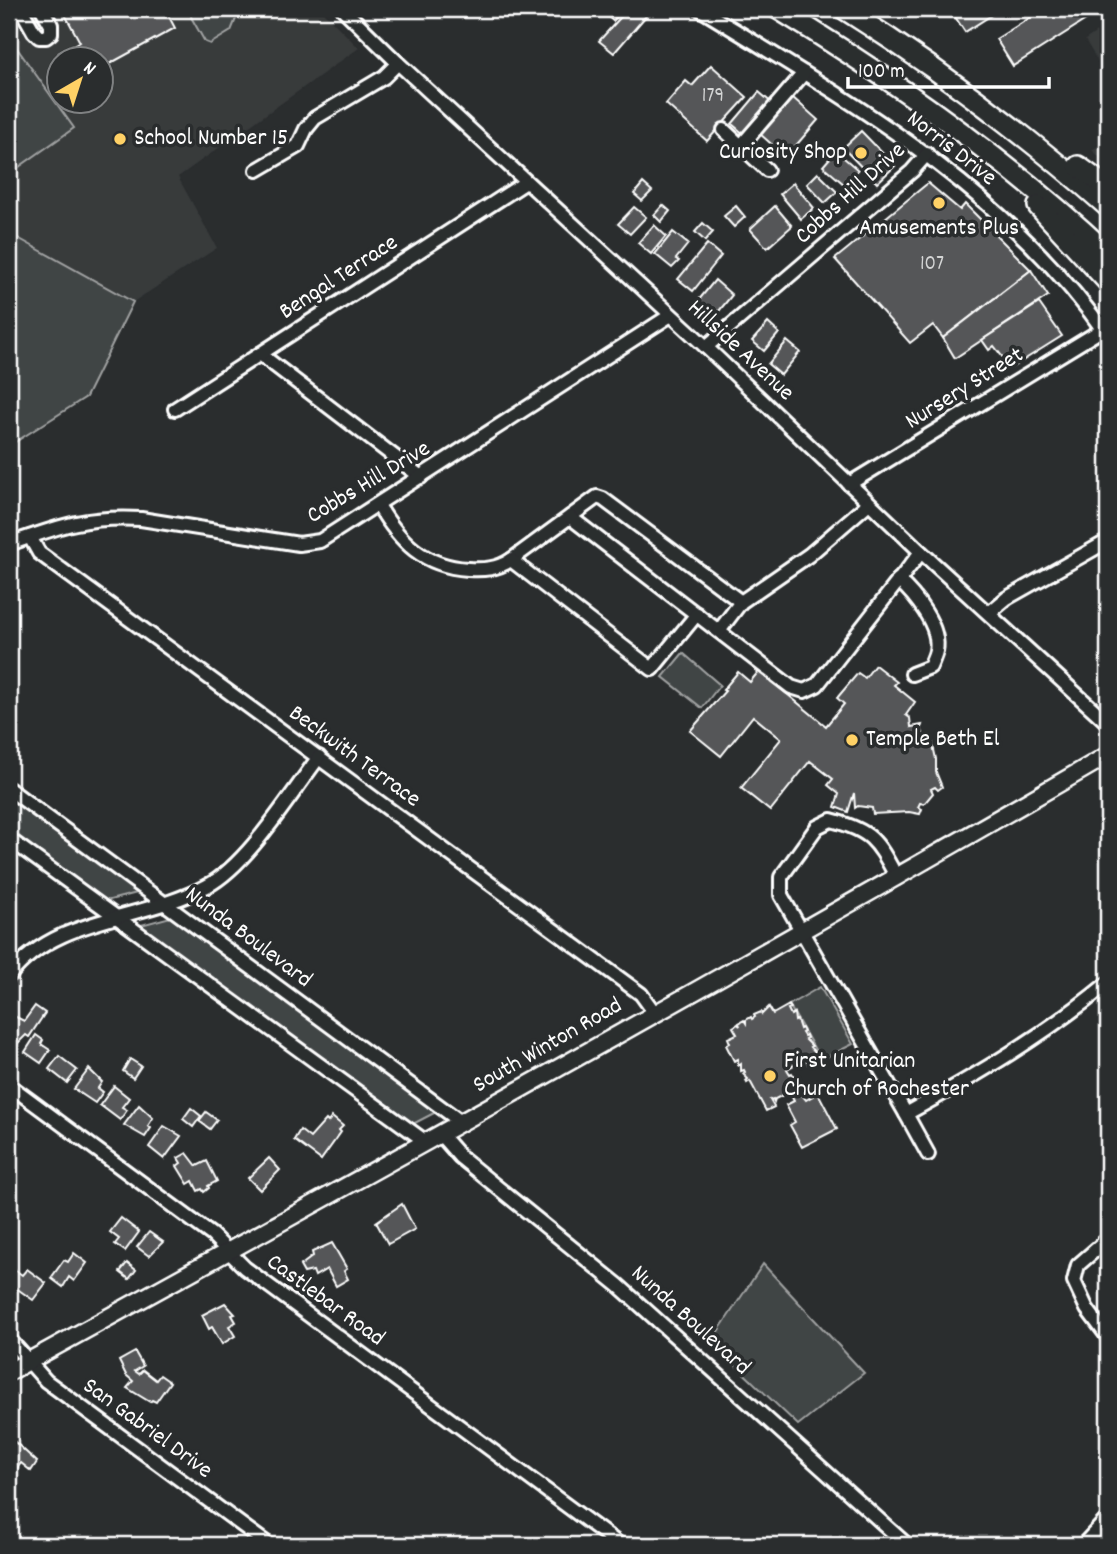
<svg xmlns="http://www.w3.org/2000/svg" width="1117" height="1554" font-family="Dekko,sans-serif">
<rect width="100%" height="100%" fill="#2a2d2e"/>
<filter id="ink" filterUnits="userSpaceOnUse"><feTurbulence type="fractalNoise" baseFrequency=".0143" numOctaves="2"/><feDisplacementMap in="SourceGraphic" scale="14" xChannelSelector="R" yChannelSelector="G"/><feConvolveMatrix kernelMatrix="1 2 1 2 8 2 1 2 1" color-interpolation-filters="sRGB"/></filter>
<g filter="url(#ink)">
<g fill="#373a3b" fill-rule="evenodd">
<path d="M9 9H320L359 48 178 177 217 248 133 302 9 233ZM60 60H102V102H60Z"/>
<polygon points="1108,24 1108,78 1085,40"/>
<polygon points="1108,139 1108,165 1092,150"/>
</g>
<g fill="#414445" stroke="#a0a2a2" stroke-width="2">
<polygon points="196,9 240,9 231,31 210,44 205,42 191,17 192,12"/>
<polygon points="9,37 74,128 9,174"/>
<polygon points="9,233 133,302 86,397 9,446"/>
<polygon points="683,653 720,685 702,708 663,677"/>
<polygon points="9,796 141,892 106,901 9,830"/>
<polygon points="174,916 436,1112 411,1125 144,929 141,925"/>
<polygon points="820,987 853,1044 821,1060 789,1005"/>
<polygon points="763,1264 864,1373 798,1425 711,1342"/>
</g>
<g fill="#555758" stroke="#fff" stroke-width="2">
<polygon points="62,9 165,9 175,28 102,68 102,60 62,60 59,53 80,42"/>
<polygon points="599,9 624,9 613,21"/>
<polygon points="628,9 652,9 614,53 599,41"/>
<polygon points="950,9 1001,9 965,32"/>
<polygon points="1044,9 1103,9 1013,66 996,39"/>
<polygon points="711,65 747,97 707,141 666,104 686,81 692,86"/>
<polygon points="759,92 773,104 746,136 732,124"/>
<polygon points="792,97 818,120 786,157 760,134"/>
<polygon points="861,131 895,166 877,183 843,148"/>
<polygon points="836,151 858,170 845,185 823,166"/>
<polygon points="818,173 837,192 825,203 807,184"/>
<polygon points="643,183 652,191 642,201 634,194"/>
<polygon points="793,183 814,208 801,219 780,194"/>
<polygon points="928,183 960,210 965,204 1031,270 943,338 933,325 910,343 835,259"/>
<polygon points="663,205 670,211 661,222 654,215"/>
<polygon points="736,206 745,217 734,227 724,216"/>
<polygon points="775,206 792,226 767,248 750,229"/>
<polygon points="634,207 646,217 630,234 618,224"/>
<polygon points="703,223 713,232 705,241 695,232"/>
<polygon points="654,225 666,236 651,254 638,243"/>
<polygon points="673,232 688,244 676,259 679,261 672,268 655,254"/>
<polygon points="707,244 721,256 693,291 678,279"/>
<polygon points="1031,270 1048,296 955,358 943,338"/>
<polygon points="715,280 732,295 715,316 698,301"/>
<polygon points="1039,303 1062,336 1011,368 994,346 989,350 982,340"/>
<polygon points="768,323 779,333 764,351 752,341"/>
<polygon points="787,341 800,352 781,375 768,364"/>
<polygon points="875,665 897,682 894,685 915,702 906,715 910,718 911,727 922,725 921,728 926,741 932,741 936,759 936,772 942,787 938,790 935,787 931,789 933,793 924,804 920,803 918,807 922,809 920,814 909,812 873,814 872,808 858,806 855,808 854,793 848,812 835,807 839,794 828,785 833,779 810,761 770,811 741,788 781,739 753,716 721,756 690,731 725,691 723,690 738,672 750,682 759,671 826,726 844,704 837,698 858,673 865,678"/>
<polygon points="789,1005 791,1008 788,1009 791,1015 794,1013 795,1021 797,1020 800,1029 802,1028 804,1032 802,1033 804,1036 806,1035 807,1038 805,1039 812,1046 810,1047 817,1055 811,1058 813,1062 808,1064 805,1059 787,1069 790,1074 792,1073 795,1078 793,1080 797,1087 799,1086 802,1091 800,1092 806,1100 818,1093 837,1129 802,1147 790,1125 795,1122 786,1105 794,1101 789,1092 775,1099 774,1102 773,1099 770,1100 774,1107 766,1111 750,1081 747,1083 746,1081 748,1079 743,1074 745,1072 744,1070 741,1071 741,1064 738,1066 738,1059 734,1061 726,1045 730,1043 728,1038 737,1034 733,1027 738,1024 740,1026 739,1023 744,1020 746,1023 746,1020 751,1017 752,1019 755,1017 754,1015 761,1012 762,1014 769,1007 773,1014"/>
<polygon points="35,1006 45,1013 29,1037 26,1035 13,1048 9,1045 9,1019 11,1020 14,1016 24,1021"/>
<polygon points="36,1035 43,1040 41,1044 50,1050 41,1063 25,1052"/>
<polygon points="59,1056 77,1070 67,1083 49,1069"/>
<polygon points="130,1059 141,1066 133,1078 123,1071"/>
<polygon points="89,1069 102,1082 98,1088 103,1092 95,1103 74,1089"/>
<polygon points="114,1086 129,1098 122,1107 127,1110 120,1120 100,1105"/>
<polygon points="139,1105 153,1118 148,1126 151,1128 145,1137 124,1125"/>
<polygon points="191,1108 201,1116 193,1127 183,1119"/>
<polygon points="206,1112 217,1120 210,1129 199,1121"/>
<polygon points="332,1117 343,1126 339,1130 341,1132 321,1160 294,1140 300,1130 310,1138 326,1120 328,1122"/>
<polygon points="164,1126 181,1136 164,1159 149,1147"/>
<polygon points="187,1153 197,1166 207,1161 217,1181 208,1186 209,1188 204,1192 202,1189 198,1191 193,1181 188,1184 177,1166 181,1163 178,1158"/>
<polygon points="269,1158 280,1170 260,1190 248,1178"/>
<polygon points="402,1204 415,1229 388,1244 376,1222"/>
<polygon points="121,1218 139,1232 125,1251 115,1244 119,1239 110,1232"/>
<polygon points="149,1232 163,1242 149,1256 137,1247"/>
<polygon points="332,1243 347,1269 344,1271 348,1279 336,1286 327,1269 315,1276 313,1271 304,1273 300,1266 313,1256 312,1252"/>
<polygon points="74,1253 87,1263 74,1281 69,1277 63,1287 51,1278 64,1260 68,1262"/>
<polygon points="127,1263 136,1270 129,1279 120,1272"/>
<polygon points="27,1269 46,1283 33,1300 9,1283 9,1279 15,1270 22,1275"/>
<polygon points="225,1303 235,1314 232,1315 236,1322 229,1326 235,1336 222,1344 212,1327 209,1329 202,1315"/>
<polygon points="135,1352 143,1366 135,1371 139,1374 143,1370 156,1380 160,1375 170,1382 156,1402 152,1400 150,1402 127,1388 133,1381 126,1375 119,1361"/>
<polygon points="15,1442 37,1462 31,1471 21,1463 15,1471 9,1466 9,1443 13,1446"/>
</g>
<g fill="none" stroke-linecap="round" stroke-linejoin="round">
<defs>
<g id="minor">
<polyline points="21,9 34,32 39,37 46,37 51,33 51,25 42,9"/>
<polyline points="343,9 398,63 706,347 921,552 1108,723"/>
<path d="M700 9C850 101 1006 189 1108 337"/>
<polyline points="724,130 741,146"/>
<polyline points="257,170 298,146 306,129 315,118 384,77 398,63"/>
<polyline points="767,170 741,146 804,73"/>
<polyline points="706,347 912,171 927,154"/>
<polyline points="260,354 421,477"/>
<polyline points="175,409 526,182"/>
<polyline points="849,484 1103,329"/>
<path d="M378 505C400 542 423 566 468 569 484 570 497 569 511 560L597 497 603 499 741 602"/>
<polyline points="570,517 791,687 804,691 817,685 921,552"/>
<polyline points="30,537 39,553 641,994 654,1012"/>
<path d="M9 544C60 526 85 516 141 519L299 544 320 541 671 315"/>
<polyline points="511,560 652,669 697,614"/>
<path d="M898 580C915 595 941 627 936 651 935 656 932 662 930 667L912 674"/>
<polyline points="989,613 1007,598 1108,541"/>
<polyline points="719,631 741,602 809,555 869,503"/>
<polyline points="9,789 461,1122"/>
<polyline points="9,839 426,1142"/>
<path d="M897 878C877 841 873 831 831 820L817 827 781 877V895L906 1114C977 1075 1045 1035 1108 983"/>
<path d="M9 976C56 915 143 921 207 886 248 864 290 795 319 757"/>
<polyline points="9,1085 212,1235 245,1268 620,1545"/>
<polyline points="906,1114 928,1154"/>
<polyline points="440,1134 460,1157 618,1285 907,1545"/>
<polyline points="1108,1239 1078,1265 1074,1281 1087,1309 1108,1337"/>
<polyline points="9,1339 46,1381 269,1545"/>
<polyline points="1083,1545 1108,1518"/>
</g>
<path id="major" d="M9 1372C377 1170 745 966 1108 755"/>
<g id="highway">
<path d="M778 9C896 81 1008 160 1108 254"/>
<path d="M844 9C938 68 1025 134 1108 207"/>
<polyline points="1078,166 1108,188"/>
<polyline points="1038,206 1108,282"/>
</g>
</defs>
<use href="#minor" stroke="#fff" stroke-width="18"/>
<use href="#major" stroke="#fff" stroke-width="21"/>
<use href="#highway" stroke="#fff" stroke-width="24"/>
<use href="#minor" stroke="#2a2d2e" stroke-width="12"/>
<use href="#major" stroke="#2a2d2e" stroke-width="16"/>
<use href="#highway" stroke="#2a2d2e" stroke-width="19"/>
</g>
</g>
<g fill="#ffd166" stroke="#2a2d2e" stroke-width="2.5">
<circle cx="120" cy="139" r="7"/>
<circle cx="861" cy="153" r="7"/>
<circle cx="939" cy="203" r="7"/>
<circle cx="852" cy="740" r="7"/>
<circle cx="770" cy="1076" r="7"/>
</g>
<g text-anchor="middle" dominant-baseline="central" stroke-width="7" stroke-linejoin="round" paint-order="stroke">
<g font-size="21" fill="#d4d5d5">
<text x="713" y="97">179</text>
<text x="932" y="265">107</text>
</g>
<g font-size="24" fill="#fff" stroke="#2a2d2e" text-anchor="start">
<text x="134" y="139">School Number 15</text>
<text x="847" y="153" text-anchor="end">Curiosity Shop</text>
<text x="939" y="229" text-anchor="middle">Amusements Plus</text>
<text x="866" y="740">Temple Beth El</text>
<text x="784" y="1062">First Unitarian<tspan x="784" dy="28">Church of Rochester</tspan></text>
</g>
<g font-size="24" fill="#fff" stroke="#2a2d2e">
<text transform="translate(951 149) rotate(38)">Norris Drive</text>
<text transform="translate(851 194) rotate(-42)">Cobbs Hill Drive</text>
<text transform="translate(339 278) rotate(-33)">Bengal Terrace</text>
<text transform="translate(740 351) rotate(43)">Hillside Avenue</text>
<text transform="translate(965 389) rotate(-32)">Nursery Street</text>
<text transform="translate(369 483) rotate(-31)">Cobbs Hill Drive</text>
<text transform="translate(354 757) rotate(36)">Beckwith Terrace</text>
<text transform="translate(248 938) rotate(37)">Nunda Boulevard</text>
<text transform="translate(548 1046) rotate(-30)">South Winton Road</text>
<text transform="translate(325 1301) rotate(36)">Castlebar Road</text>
<text transform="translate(690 1321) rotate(42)">Nunda Boulevard</text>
<text transform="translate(147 1429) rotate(36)">San Gabriel Drive</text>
</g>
</g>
<rect width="1117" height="1554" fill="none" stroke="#2a2d2e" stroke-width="35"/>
<rect x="18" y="18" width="1082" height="1519" fill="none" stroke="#fff" stroke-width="2.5" filter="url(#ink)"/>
<g transform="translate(80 80) rotate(39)"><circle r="33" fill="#2a2d2e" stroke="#7f8182" stroke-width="2"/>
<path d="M0-5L12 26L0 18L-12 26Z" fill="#ffd166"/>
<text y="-10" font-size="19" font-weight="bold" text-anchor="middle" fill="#ffffff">N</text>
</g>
<path d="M848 77v10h201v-10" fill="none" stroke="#ffffff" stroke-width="3.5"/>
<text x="858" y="77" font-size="21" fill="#ffffff" stroke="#2a2d2e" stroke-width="5" paint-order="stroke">100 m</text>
</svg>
